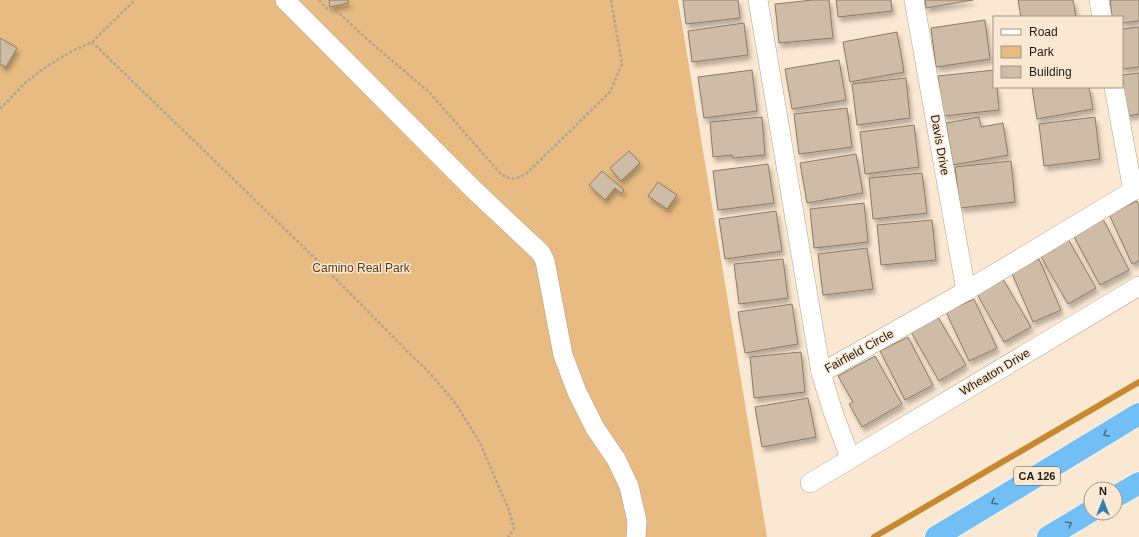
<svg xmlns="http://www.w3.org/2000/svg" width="1139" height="537" font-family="Helvetica,sans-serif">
<defs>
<filter id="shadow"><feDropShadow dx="2.5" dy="4.5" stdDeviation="2" flood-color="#0004"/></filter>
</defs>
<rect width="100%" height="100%" fill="#fae8d2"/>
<polygon fill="#e7bb81" points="0,0 678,0 767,537 0,537"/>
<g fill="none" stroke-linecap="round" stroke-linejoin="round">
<polyline stroke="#c6892f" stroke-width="6" points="874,537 1139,382"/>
</g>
<g fill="#cebca7" stroke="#8b7b66" filter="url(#shadow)">
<polygon points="329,0 348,0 348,3 330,7"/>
<polygon points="683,0 738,0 740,18 686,24"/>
<polygon points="813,0 829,0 833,38 779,43 775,4"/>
<polygon points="836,0 891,0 892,11 838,17"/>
<polygon points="925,0 973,0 926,8"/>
<polygon points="1018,0 1073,0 1076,17 1021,17"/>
<polygon points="1110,0 1139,0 1139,21 1122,23 1122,17 1112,17"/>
<polygon points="985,20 990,59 936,67 931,28"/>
<polygon points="744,23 748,55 692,62 688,31"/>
<polygon points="1139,27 1139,67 1122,69 1122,29"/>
<polygon points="897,32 904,72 850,82 843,42"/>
<polygon points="0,38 17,48 6,67 0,64"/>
<polygon points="839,60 846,100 792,109 785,69"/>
<polygon points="752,70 757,111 704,118 698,77"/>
<polygon points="994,70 994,87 997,87 999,110 943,116 938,76"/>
<polygon points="1139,73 1139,114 1127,116 1122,75"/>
<polygon points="906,78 910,118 857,125 852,84"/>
<polygon points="1032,87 1089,87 1093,109 1037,119"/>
<polygon points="847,108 852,147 799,154 794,114"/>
<polygon points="762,117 765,155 733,158 732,155 713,157 710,122"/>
<polygon points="979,117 981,127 1003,123 1008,155 953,165 946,123"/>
<polygon points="1095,117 1100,159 1044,166 1039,124"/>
<polygon points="914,125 919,167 865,174 860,132"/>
<polygon points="629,151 640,163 621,181 610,168"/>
<polygon points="856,154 863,193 807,203 800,163"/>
<polygon points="1011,161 1015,202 960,208 955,167"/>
<polygon points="768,164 774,203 718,210 713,171"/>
<polygon points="602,171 624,190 621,193 615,188 605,200 589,185"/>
<polygon points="922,173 927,213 873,219 869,178"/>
<polygon points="658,182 677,195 667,209 648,196"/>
<polygon points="1137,201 1139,205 1139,261 1132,264 1109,214"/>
<polygon points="864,203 868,242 814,248 810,209"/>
<polygon points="776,211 782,251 725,259 719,219"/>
<polygon points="1103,219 1129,270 1100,285 1073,235"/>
<polygon points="932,220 936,260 881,265 877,225"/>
<polygon points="1068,239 1096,288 1068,304 1040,255"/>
<polygon points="867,248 873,289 823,295 818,254"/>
<polygon points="783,259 788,298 739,304 734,264"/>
<polygon points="1039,259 1061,310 1033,322 1011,271"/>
<polygon points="1003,279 1031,327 1004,342 977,294"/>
<polygon points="974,299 997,348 969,361 946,312"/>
<polygon points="792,304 798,344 745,353 738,312"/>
<polygon points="938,317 966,365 939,381 911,332"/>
<polygon points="908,337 933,385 905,400 880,351"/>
<polygon points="801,352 805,392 754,398 750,357"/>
<polygon points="875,356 902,404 862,427 849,404 853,402 838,376"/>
<polygon points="808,398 816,437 762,447 755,407"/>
</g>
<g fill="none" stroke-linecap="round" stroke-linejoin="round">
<defs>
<g id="minor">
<polyline points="285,0 473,189 541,253 545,261 563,355 577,392 595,428 616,459 629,486 637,521 636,537"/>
<polyline points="758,0 821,373 832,409 850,458"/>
<polyline points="914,0 966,291"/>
<polyline points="1099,0 1102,17"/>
<polyline points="1114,87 1133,191"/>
<polyline points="821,373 966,291 1139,187"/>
<polyline points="810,483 1139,286"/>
</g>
<g id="highway">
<polyline points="1115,497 1139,483"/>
<polyline points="936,537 1139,414"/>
<polyline points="1048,537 1091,511"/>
</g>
</defs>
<use href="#minor" stroke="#b3a28d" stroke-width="20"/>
<use href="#highway" stroke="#fff" stroke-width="23"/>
<g stroke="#b2a392" stroke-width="2.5" stroke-dasharray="3 2" stroke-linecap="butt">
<path d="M319 0 326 8 340 14 369 41 428 91 500 173C510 181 515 179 526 174L610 92 622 64 611 0"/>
<polyline points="92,42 321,264 411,355 429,372 456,404 480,443 509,510 514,529 508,537"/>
<polyline points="0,109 25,83 47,66 72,51 92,42 135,0"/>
</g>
<use href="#minor" stroke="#fff" stroke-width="19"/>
<use href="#highway" stroke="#72bff5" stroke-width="22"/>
</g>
<defs><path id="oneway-chevron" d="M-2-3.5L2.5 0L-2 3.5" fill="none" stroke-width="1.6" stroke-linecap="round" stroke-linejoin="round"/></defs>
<g stroke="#4a6c84">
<use href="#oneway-chevron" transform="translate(1106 434) rotate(149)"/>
<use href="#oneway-chevron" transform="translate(994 502) rotate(149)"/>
<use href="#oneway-chevron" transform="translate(1069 524) rotate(-31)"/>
</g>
<g text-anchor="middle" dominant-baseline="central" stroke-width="3" stroke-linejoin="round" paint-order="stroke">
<rect fill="#fae8d2" stroke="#62584c" stroke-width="1" x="1014" y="467" width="46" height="18" rx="3"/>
<g font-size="11" font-weight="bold" fill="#211a12">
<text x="1037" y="476">CA 126</text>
</g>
<g font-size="12" fill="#211a12" stroke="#fae8d2">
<text transform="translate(940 145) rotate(80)">Davis Drive</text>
<text transform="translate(859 351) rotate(-29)">Fairfield Circle</text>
<text transform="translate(995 372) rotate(-31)">Wheaton Drive</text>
</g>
<g font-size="12" fill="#573d19" stroke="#fae8d2">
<text x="361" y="268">Camino Real Park</text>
</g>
</g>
<rect x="993" y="16" width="130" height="72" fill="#fae8d2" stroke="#a39685"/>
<rect x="1001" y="29" width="20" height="6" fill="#ffffff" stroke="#a39685"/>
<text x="1029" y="36" font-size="12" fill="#211a12">Road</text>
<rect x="1001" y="46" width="20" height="12" fill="#e7bb81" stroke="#a39685"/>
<text x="1029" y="56" font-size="12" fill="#211a12">Park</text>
<rect x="1001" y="66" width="20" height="12" fill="#cebca7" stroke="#a39685"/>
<text x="1029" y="76" font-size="12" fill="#211a12">Building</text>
<g transform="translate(1103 501)"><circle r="19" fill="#fae8d2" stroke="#a39685"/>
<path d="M0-3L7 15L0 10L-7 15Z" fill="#3280b2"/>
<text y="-6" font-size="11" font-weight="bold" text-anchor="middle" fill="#211a12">N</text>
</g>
</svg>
